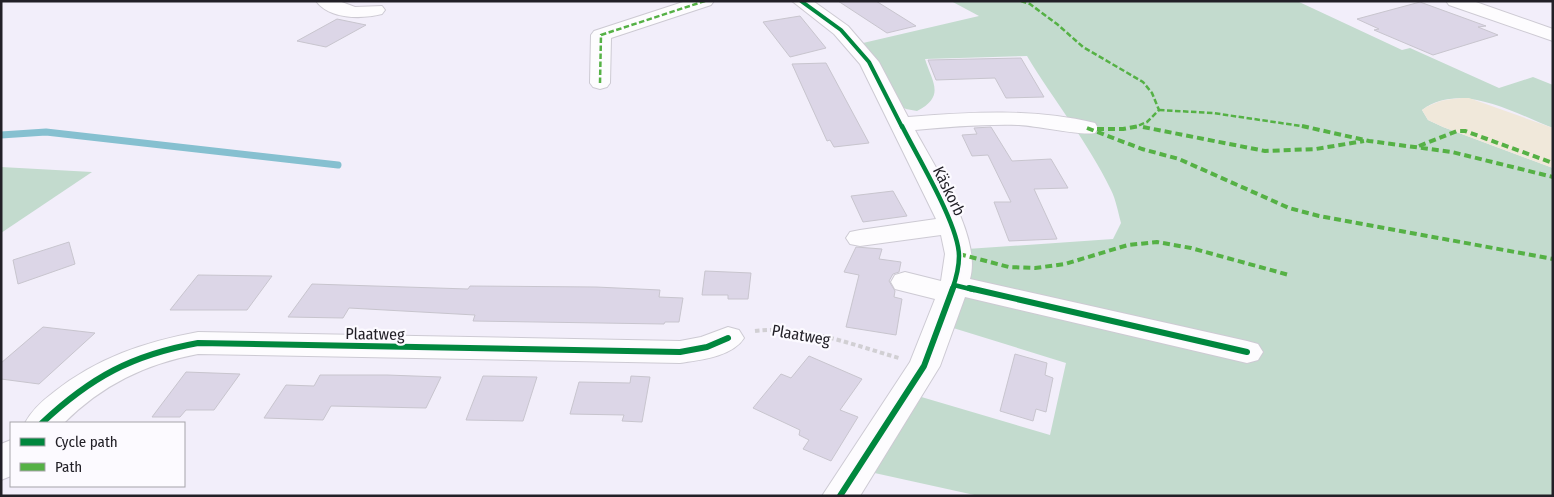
<svg xmlns="http://www.w3.org/2000/svg" width="1554" height="497" font-family="'Fira Sans Condensed',sans-serif">
<rect width="100%" height="100%" fill="#f2eefa"/>
<g fill="#c3dbce">
<path d="M951 1H1297L1402 50 1410 48 1499 88 1533 77 1553 85V128C1514 113 1461 81 1422 110L1428 120 1443 127 1553 168V496H979L870 472 918 396 1050 435 1066 363 950 327 967 249 1113 239 1121 223C1118 212 1116 200 1111 190 1088 142 1054 101 1027 56L925 59C932 82 946 96 917 111L906 109 897 104 875 59 863 43 979 16Z"/>
<polygon points="1,167 92,172 1,233"/>
</g>
<path fill="#f0e8da" d="M1469 98 1553 128V168L1443 127 1428 120 1422 110C1436 100 1452 98 1469 98Z"/>
<g fill="none" stroke-linecap="round" stroke-linejoin="round">
<polyline stroke="#86c0d0" stroke-width="7" points="1,135 46,132 338,165"/>
</g>
<g fill="#dcd6e7" stroke="#c8c5ce">
<polygon points="838,1 876,1 916,26 887,33"/>
<polygon points="1420,2 1486,26 1478,27 1498,35 1433,55 1374,30 1379,29 1357,19"/>
<polygon points="800,16 826,48 790,57 763,22"/>
<polygon points="337,19 366,25 326,47 297,41"/>
<polygon points="1021,58 1044,97 1006,98 995,78 936,80 928,60"/>
<polygon points="826,63 869,143 834,147 830,140 827,141 792,64"/>
<polygon points="991,127 1012,161 1051,159 1068,188 1034,189 1057,239 1009,241 994,202 1011,202 988,155 972,156 962,135 977,134 974,128"/>
<polygon points="893,191 907,216 863,222 851,196"/>
<polygon points="69,242 75,264 18,284 13,260"/>
<polygon points="856,247 882,249 879,259 901,262 899,272 893,274 889,281 895,291 894,297 902,299 896,335 846,327 859,275 844,272"/>
<polygon points="705,271 751,273 748,299 728,299 728,295 702,295"/>
<polygon points="198,275 272,276 247,310 170,310"/>
<polygon points="312,284 468,289 470,286 596,287 660,290 659,297 683,298 679,322 665,322 664,324 473,321 475,315 349,308 343,318 288,317"/>
<polygon points="43,327 95,333 39,384 1,379 1,363"/>
<polygon points="1015,354 1047,363 1045,375 1053,378 1046,412 1036,409 1033,421 1000,411"/>
<polygon points="809,356 862,379 840,410 858,417 831,461 803,449 809,440 799,435 800,430 753,408 781,374 791,378"/>
<polygon points="186,372 240,374 214,410 186,410 180,417 152,417"/>
<polygon points="320,375 387,375 441,377 426,408 331,406 323,420 264,418 286,385 314,386"/>
<polygon points="483,376 537,377 523,421 466,420"/>
<polygon points="631,376 650,377 642,422 622,421 624,415 570,414 579,382 630,383"/>
</g>
<g fill="none" stroke-linecap="round" stroke-linejoin="round">
<defs>
<g id="minor">
<path d="M316 1H339L355 7 382 6 385 10 382 14C363 19 330 20 316 1Z"/>
<polygon points="686,1 714,1 711,5 611,38 610,83 607,87 600,89 593,87 590,83 591,35 594,31"/>
<path d="M792 1H813L848 26 879 62 908 117C971 112 1033 108 1095 123L1098 128 1095 133C1081 136 1038 126 1019 125 984 124 949 127 915 130 935 168 982 236 970 279L1247 341 1258 344 1263 352 1258 360 1247 363 965 297 940 366 860 496H822L910 362 935 299 895 289 891 282 895 275 905 272 941 281 945 254 941 235 860 246 850 244 846 238 850 232 860 230 936 219 860 64 834 34Z"/>
<polygon points="1446,1 1473,1 1553,29 1553,41 1449,5"/>
<path d="M728 327 739 330 744 338C732 357 700 360 680 363L198 354C145 364 102 385 64 423H25C32 410 42 401 54 392 97 358 144 342 198 332L680 341 701 337Z"/>
<polygon points="11,440 11,476 1,480 1,444"/>
</g>
</defs>
<use href="#minor" stroke="#cdcad3" stroke-width="2"/>
<path stroke="#d1cfd3" stroke-width="4" stroke-dasharray="4.5 3" stroke-linecap="butt" d="M755 331C804 325 853 345 899 358"/>
<use href="#minor" fill="#fdfcfe" fill-rule="evenodd"/>
<g stroke="#55b145" stroke-width="2.5" stroke-dasharray="5.5 2.5" stroke-linecap="butt">
<polyline points="1021,1 1030,4 1057,24 1083,47 1143,82 1152,93 1159,110 1147,122 1135,127"/>
<polyline points="600,83 601,35 705,1"/>
<polyline points="1159,110 1213,113 1308,127"/>
</g>
<g stroke="#55b145" stroke-width="4" stroke-dasharray="7 4" stroke-linecap="butt">
<polyline points="1302,126 1369,141 1452,152 1553,177"/>
<polyline points="1143,127 1265,151 1316,149 1364,141"/>
<polyline points="1087,128 1142,149 1179,159 1289,208 1319,216 1553,259"/>
<polyline points="1097,129 1123,129 1139,126"/>
<polyline points="1419,146 1457,131 1465,131 1553,163"/>
<polyline points="959,254 1009,267 1035,268 1065,264 1128,245 1157,242 1191,248 1289,275"/>
</g>
<defs>
<polyline id="cycleway-far2" points="801,1 841,30 869,62 902,127"/>
<g id="cycleway-far1">
<path d="M902 126C917 156 959 225 959 256 959 268 956 279 952 290"/>
<polyline points="954,285 974,290"/>
</g>
<g id="cycleway">
<polyline points="969,288 1247,352"/>
<path d="M42 423C91 377 132 355 198 343L680 352 707 347 728 338"/>
<polyline points="840,496 924,366 953,288"/>
</g>
</defs>
<use href="#cycleway-far2" stroke="#fcfaff" stroke-width="6"/>
<use href="#cycleway-far1" stroke="#fcfaff" stroke-width="8"/>
<use href="#cycleway" stroke="#fcfaff" stroke-width="9"/>
<use href="#cycleway-far2" stroke="#00873e" stroke-width="4"/>
<use href="#cycleway-far1" stroke="#00873e" stroke-width="4.5"/>
<use href="#cycleway" stroke="#00873e" stroke-width="6"/>
</g>
<g text-anchor="middle" dominant-baseline="central" stroke-width="4.5" stroke-linejoin="round" paint-order="stroke">
<g font-size="16" fill="#222027" stroke="#fcfaff">
<text transform="translate(949 191) rotate(64)">Käskorb</text>
<text transform="translate(375 334) rotate(1)">Plaatweg</text>
<text transform="translate(801 335) rotate(10)">Plaatweg</text>
</g>
</g>
<rect width="1554" height="497" fill="none" stroke="#222027" stroke-width="5"/>
<rect x="10" y="422" width="175" height="65" fill="#fcfaff" stroke="#a5a3a9"/>
<rect x="20" y="438" width="25" height="8" fill="#00873e" stroke="#a5a3a9"/>
<text x="55" y="447" font-size="15" fill="#222027">Cycle path</text>
<rect x="20" y="463" width="25" height="8" fill="#55b145" stroke="#a5a3a9"/>
<text x="55" y="472" font-size="15" fill="#222027">Path</text>
</svg>
